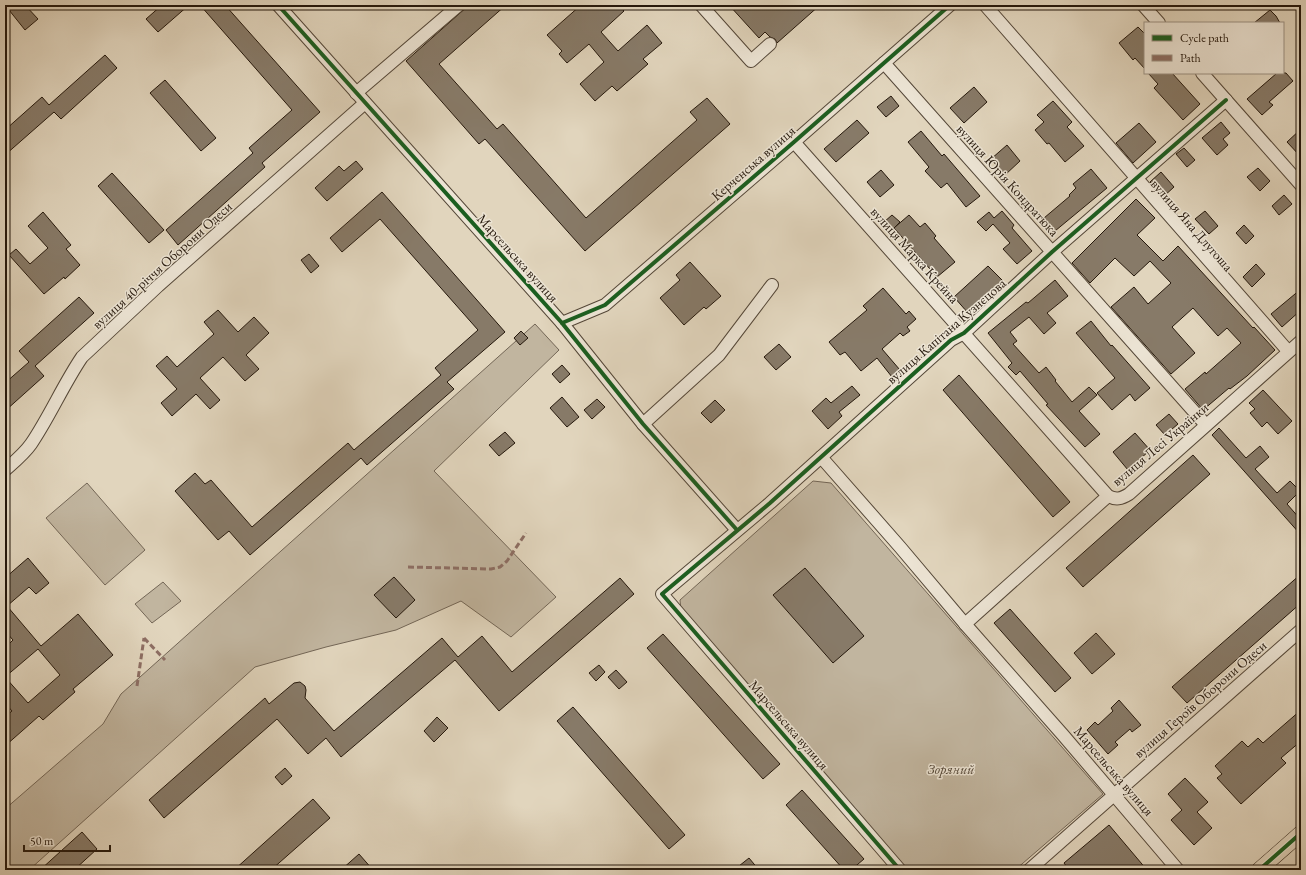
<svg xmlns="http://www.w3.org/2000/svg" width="1306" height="875" font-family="'EB Garamond',serif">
<rect width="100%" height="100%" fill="#e1d5bd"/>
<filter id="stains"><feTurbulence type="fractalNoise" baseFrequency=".005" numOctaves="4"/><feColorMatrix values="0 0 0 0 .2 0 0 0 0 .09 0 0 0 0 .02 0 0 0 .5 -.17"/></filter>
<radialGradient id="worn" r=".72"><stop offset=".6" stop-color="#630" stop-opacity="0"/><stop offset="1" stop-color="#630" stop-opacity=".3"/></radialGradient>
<g fill="#c1b59f" stroke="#736656">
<polygon points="535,324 559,350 434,471 556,597 511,637 461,601 396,630 326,647 255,667 29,870 5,870 5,809 103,724 121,694"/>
<polygon points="813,481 831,483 1103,794 1015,870 908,870 681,610 680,600"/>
<polygon points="87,483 145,550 105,585 46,518"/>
<polygon points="163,582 181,601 152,623 135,604"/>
</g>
<g fill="#877a68" stroke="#25180c" fill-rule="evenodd">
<polygon points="5,5 25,5 38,19 25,30"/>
<polygon points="162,5 189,5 158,32 146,19"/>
<polygon points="200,5 225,5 320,112 262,163 265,167 178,245 166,230 253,153 249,148 292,110"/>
<polygon points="469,5 506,5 439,64 497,129 503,124 586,218 697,120 690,112 707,98 730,124 585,251 485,139 479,144 406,61"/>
<polygon points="581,5 619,5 624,11 601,32 618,51 647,25 662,43 643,59 648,64 617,91 612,86 595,101 580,84 604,62 589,44 567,63 559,54 562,51 547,35"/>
<polygon points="729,5 820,5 777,43 775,39 770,37 765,32 759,38"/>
<polygon points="1270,10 1276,16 1280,23 1254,23"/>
<polygon points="1138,27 1145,34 1145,69 1135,58 1133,60 1119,43"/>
<polygon points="105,55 117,68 61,119 54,112 5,155 5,130 42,97 49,105"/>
<polygon points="1148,73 1172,73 1200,104 1183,120 1154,88 1158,84"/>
<polygon points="1277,73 1286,73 1293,81 1269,102 1273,105 1262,115 1247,99"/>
<polygon points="165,80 216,138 201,151 150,93"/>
<polygon points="974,87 987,102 964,123 950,108"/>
<polygon points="891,96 899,106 886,117 877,107"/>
<polygon points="1053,101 1072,122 1067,127 1084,146 1065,162 1049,143 1047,144 1035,130 1044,122 1037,115"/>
<polygon points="857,120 869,133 836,162 824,149"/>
<polygon points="1221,122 1230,133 1223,139 1228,145 1217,155 1202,138"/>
<polygon points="1139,123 1156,142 1133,163 1116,143"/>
<polygon points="1301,129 1301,157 1287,142"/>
<polygon points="921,131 942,156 944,154 980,196 966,207 947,183 941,188 925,171 929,167 908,142"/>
<polygon points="1007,145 1020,161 1005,175 991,159"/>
<polygon points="1184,148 1195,160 1187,167 1176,154"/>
<polygon points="356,161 363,169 327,201 315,188 339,166 344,171"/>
<polygon points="1258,168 1270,181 1260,191 1247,177"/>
<polygon points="1091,169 1107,188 1055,231 1044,218 1070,196 1069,195 1076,188 1073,184"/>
<polygon points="881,170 894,185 880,197 867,182"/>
<polygon points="1161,172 1174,187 1163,197 1150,182"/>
<polygon points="112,173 164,230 149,243 98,186"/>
<polygon points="382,192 505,332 447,382 454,389 367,465 361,458 250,555 229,531 218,540 175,491 195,473 205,484 211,480 252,527 348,443 354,450 441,375 435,368 478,330 380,219 342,252 330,238"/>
<polygon points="1284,195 1292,204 1279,215 1272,206"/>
<polygon points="1136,199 1155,218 1137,235 1163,261 1178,246 1253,328 1254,327 1275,350 1247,376 1230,389 1229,388 1203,410 1185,389 1205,372 1206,374 1241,343 1227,328 1218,336 1193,308 1172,327 1195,353 1171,374 1111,307 1134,287 1148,304 1171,283 1150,261 1134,276 1115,258 1090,283 1072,263"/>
<polygon points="1002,211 1014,225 1012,228 1032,251 1017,264 1003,249 1010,243 993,224 986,231 977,222 989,212 994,218"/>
<polygon points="1205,211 1218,226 1209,234 1195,219"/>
<polygon points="43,212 71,245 66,249 80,265 65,279 64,277 44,294 9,255 16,249 30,264 48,248 28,226"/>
<polygon points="892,215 900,222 892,230 884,222"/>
<polygon points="909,215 920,227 925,223 936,236 934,238 955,262 937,277 894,228"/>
<polygon points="1244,225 1254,236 1246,244 1236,233"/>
<polygon points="309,254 319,266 311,273 301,260"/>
<polygon points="690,262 721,296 706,309 704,307 684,325 660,298 680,280 676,275"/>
<polygon points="1256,264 1265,274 1252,287 1243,277"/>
<polygon points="988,266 1003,281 968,313 954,297"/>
<polygon points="1055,280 1068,296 1047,313 1056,323 1044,334 1029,317 1010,332 1017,341 1013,344 1039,373 1046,367 1056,380 1055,381 1072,402 1089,387 1097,395 1079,411 1100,434 1085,447 1046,405 1048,404 1020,371 1016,375 1008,367 1012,363 988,333 1026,302 1028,303"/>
<polygon points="883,288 906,314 909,311 916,319 907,327 910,331 903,336 900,333 882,349 900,370 892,377 877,358 861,371 845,352 840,355 829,342 867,310 863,306"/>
<polygon points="1301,289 1301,310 1282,327 1271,314"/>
<polygon points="79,297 94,313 35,366 44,376 5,411 5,383 29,362 19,351"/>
<polygon points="218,310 238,332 254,317 269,333 246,355 259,369 245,381 223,357 200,378 220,400 210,409 196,394 172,416 161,403 177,389 156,366 167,356 177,367 214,334 204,322"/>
<polygon points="1091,321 1111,346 1112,345 1150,388 1135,401 1130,394 1112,410 1097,393 1115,378 1076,333"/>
<polygon points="521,331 528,338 520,345 514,338"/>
<polygon points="779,344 791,357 776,370 764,357"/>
<polygon points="562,365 570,374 560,383 552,374"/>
<polygon points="959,375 1070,502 1053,517 943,390"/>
<polygon points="852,386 860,395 839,412 842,416 828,429 812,411 826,398 831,403"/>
<polygon points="1263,390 1292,421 1278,434 1267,422 1262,427 1250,413 1255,409 1249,403"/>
<polygon points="562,397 579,417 567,427 550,408"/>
<polygon points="597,399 605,407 592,419 584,410"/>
<polygon points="715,400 725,410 711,423 701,413"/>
<polygon points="1169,414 1178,424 1165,435 1156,425"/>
<polygon points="1219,428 1246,458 1260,446 1269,457 1255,469 1277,493 1290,481 1300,491 1287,504 1301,520 1301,535 1212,435"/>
<polygon points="505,432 515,443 499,456 489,445"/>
<polygon points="1135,433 1150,450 1128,470 1113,452"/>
<polygon points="1193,455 1210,474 1083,587 1066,568"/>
<path d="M28 558 49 583 36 594 29 587 7 606 41 646 78 614 113 655 73 689 75 692 43 720 39 716 5 746V717L12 711 5 703V648L13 640 5 631V578ZM38 649 60 675 28 703 5 677Z"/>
<polygon points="805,568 864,636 833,663 773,595"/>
<polygon points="1301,574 1301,603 1187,703 1172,687"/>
<polygon points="394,577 415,600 396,618 374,595"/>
<polygon points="620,578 634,594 499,711 455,660 341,757 326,738 308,754 277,719 164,818 149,800 265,698 269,704 294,683 300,682 305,686 306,690 305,698 334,731 442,638 458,657 482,636 512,672"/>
<polygon points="1010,609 1071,678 1055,692 994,623"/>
<polygon points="1096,633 1115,654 1092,674 1074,653"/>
<polygon points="663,634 780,764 763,779 647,648"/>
<polygon points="599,665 605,672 596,681 589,673"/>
<polygon points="616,670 627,682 619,689 608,677"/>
<polygon points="1119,700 1141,725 1132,732 1130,729 1115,742 1118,745 1108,754 1087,730 1095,722 1098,725 1113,711 1111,708"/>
<polygon points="573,707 685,835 669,849 557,721"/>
<polygon points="1301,710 1301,741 1281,758 1286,763 1241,804 1217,778 1222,774 1215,766 1242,741 1248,747 1258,738 1263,743"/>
<polygon points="437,717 448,728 434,742 424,731"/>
<polygon points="285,768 292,776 282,785 275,777"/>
<polygon points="1185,778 1208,802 1197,812 1212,828 1194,845 1171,820 1182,810 1168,794"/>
<polygon points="802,790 864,859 851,870 844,870 786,805"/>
<polygon points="313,799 330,818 271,870 234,870"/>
<polygon points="1109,825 1147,870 1069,870 1064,863"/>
<polygon points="82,832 97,849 74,870 40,870"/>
<polygon points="359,854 373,870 341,870"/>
<polygon points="749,858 759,870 734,870"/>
</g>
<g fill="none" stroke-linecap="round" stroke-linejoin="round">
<defs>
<g id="minor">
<polyline points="278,5 562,323 643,424 737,530"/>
<polyline points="701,5 751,61 770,44"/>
<polyline points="985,5 1288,351"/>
<polyline points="1143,5 1159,23"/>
<polyline points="884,63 1206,425"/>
<polyline points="1202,73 1301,185"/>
<polyline points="356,93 459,5"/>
<path d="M794 142 1108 496C1116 500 1121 499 1129 494L1301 341"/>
<polyline points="562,323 605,305 794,142 950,5"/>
<polyline points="643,424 719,355 772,285"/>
<polyline points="821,457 900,547 965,624 1063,735 1178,870"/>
<path d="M5 470C14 462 24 454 31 444 50 416 63 385 82 357L158 286 365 103"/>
<polyline points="965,624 1108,496"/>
<polyline points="900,870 662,594 770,503 951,340 964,333 1052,252 1226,100"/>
<polyline points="1029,870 1301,630"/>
</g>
<polyline id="major" points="1259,870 1301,833"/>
</defs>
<use href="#minor" stroke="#544738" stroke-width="14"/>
<use href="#major" stroke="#25180c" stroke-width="16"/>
<use href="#minor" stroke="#ece4d4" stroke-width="12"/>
<use href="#major" stroke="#e1d5bd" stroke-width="15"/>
<polyline stroke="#25180c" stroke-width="1" points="1296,870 1301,866"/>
<g stroke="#8d6e63" stroke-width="3" stroke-dasharray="6 3" stroke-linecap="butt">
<polyline points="408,567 491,569 500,567 507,561 526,533"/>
<polyline points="144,638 165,660"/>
<polyline points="137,686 144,638"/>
</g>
<defs>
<g id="cycleway">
<polyline points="278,5 562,323 643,424 737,530"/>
<polyline points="562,323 605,305 794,142 950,5"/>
<polyline points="900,870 662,594 770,503 951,340 964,333 1052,252 1226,100"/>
<polyline points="1259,870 1301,833"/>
</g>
</defs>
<use href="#cycleway" stroke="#ece4d4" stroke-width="6"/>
<use href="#cycleway" stroke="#1b5e20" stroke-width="4"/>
</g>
<g text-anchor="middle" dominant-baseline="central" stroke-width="3" stroke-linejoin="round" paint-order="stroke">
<g font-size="14" fill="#25180c" stroke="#ece4d4">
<text transform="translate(753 163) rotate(-41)">Керченська вулиця</text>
<text transform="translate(1008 180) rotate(48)">вулиця Юрія Кондратюка</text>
<text transform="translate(1192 225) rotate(49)">вулиця Яна Длугоша</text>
<text transform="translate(915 255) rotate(48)">вулиця Марка Крейна</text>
<text transform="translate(518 258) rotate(48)">Марсельська вулиця</text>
<text transform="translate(162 265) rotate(-42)">вулиця 40-річчя Оборони Одеси</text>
<text transform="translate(946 331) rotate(-41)">вулиця Капітана Кузнєцова</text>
<text transform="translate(1160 444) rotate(-40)">вулиця Лесі Українки</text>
<text transform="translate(1200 699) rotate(-41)">вулиця Героїв Оборони Одеси</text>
<text transform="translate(789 725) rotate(49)">Марсельська вулиця</text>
<text transform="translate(1114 771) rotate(49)">Марсельська вулиця</text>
</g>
<g font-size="14" font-style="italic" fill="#544738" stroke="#ece4d4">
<text x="951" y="769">Зоряний</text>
</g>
</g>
<rect width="1306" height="875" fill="none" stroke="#e1d5bd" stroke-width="20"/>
<rect x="6" y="6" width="1294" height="863" fill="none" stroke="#25180c" stroke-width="2"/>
<rect x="10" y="10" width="1286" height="855" fill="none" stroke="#25180c"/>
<rect x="1144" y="22" width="140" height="52" fill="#ece4d4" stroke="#9c9284"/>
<rect x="1152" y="35" width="20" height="6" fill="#1b5e20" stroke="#9c9284"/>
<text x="1180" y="42" font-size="12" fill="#25180c">Cycle path</text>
<rect x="1152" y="55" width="20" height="6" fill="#8d6e63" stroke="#9c9284"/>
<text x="1180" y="62" font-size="12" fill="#25180c">Path</text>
<path d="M24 845v6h86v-6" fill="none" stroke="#25180c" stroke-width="2"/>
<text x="30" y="845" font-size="12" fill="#25180c" stroke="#ece4d4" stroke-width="3" paint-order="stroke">50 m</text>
<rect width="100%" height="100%" filter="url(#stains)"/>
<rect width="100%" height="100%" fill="url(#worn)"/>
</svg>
